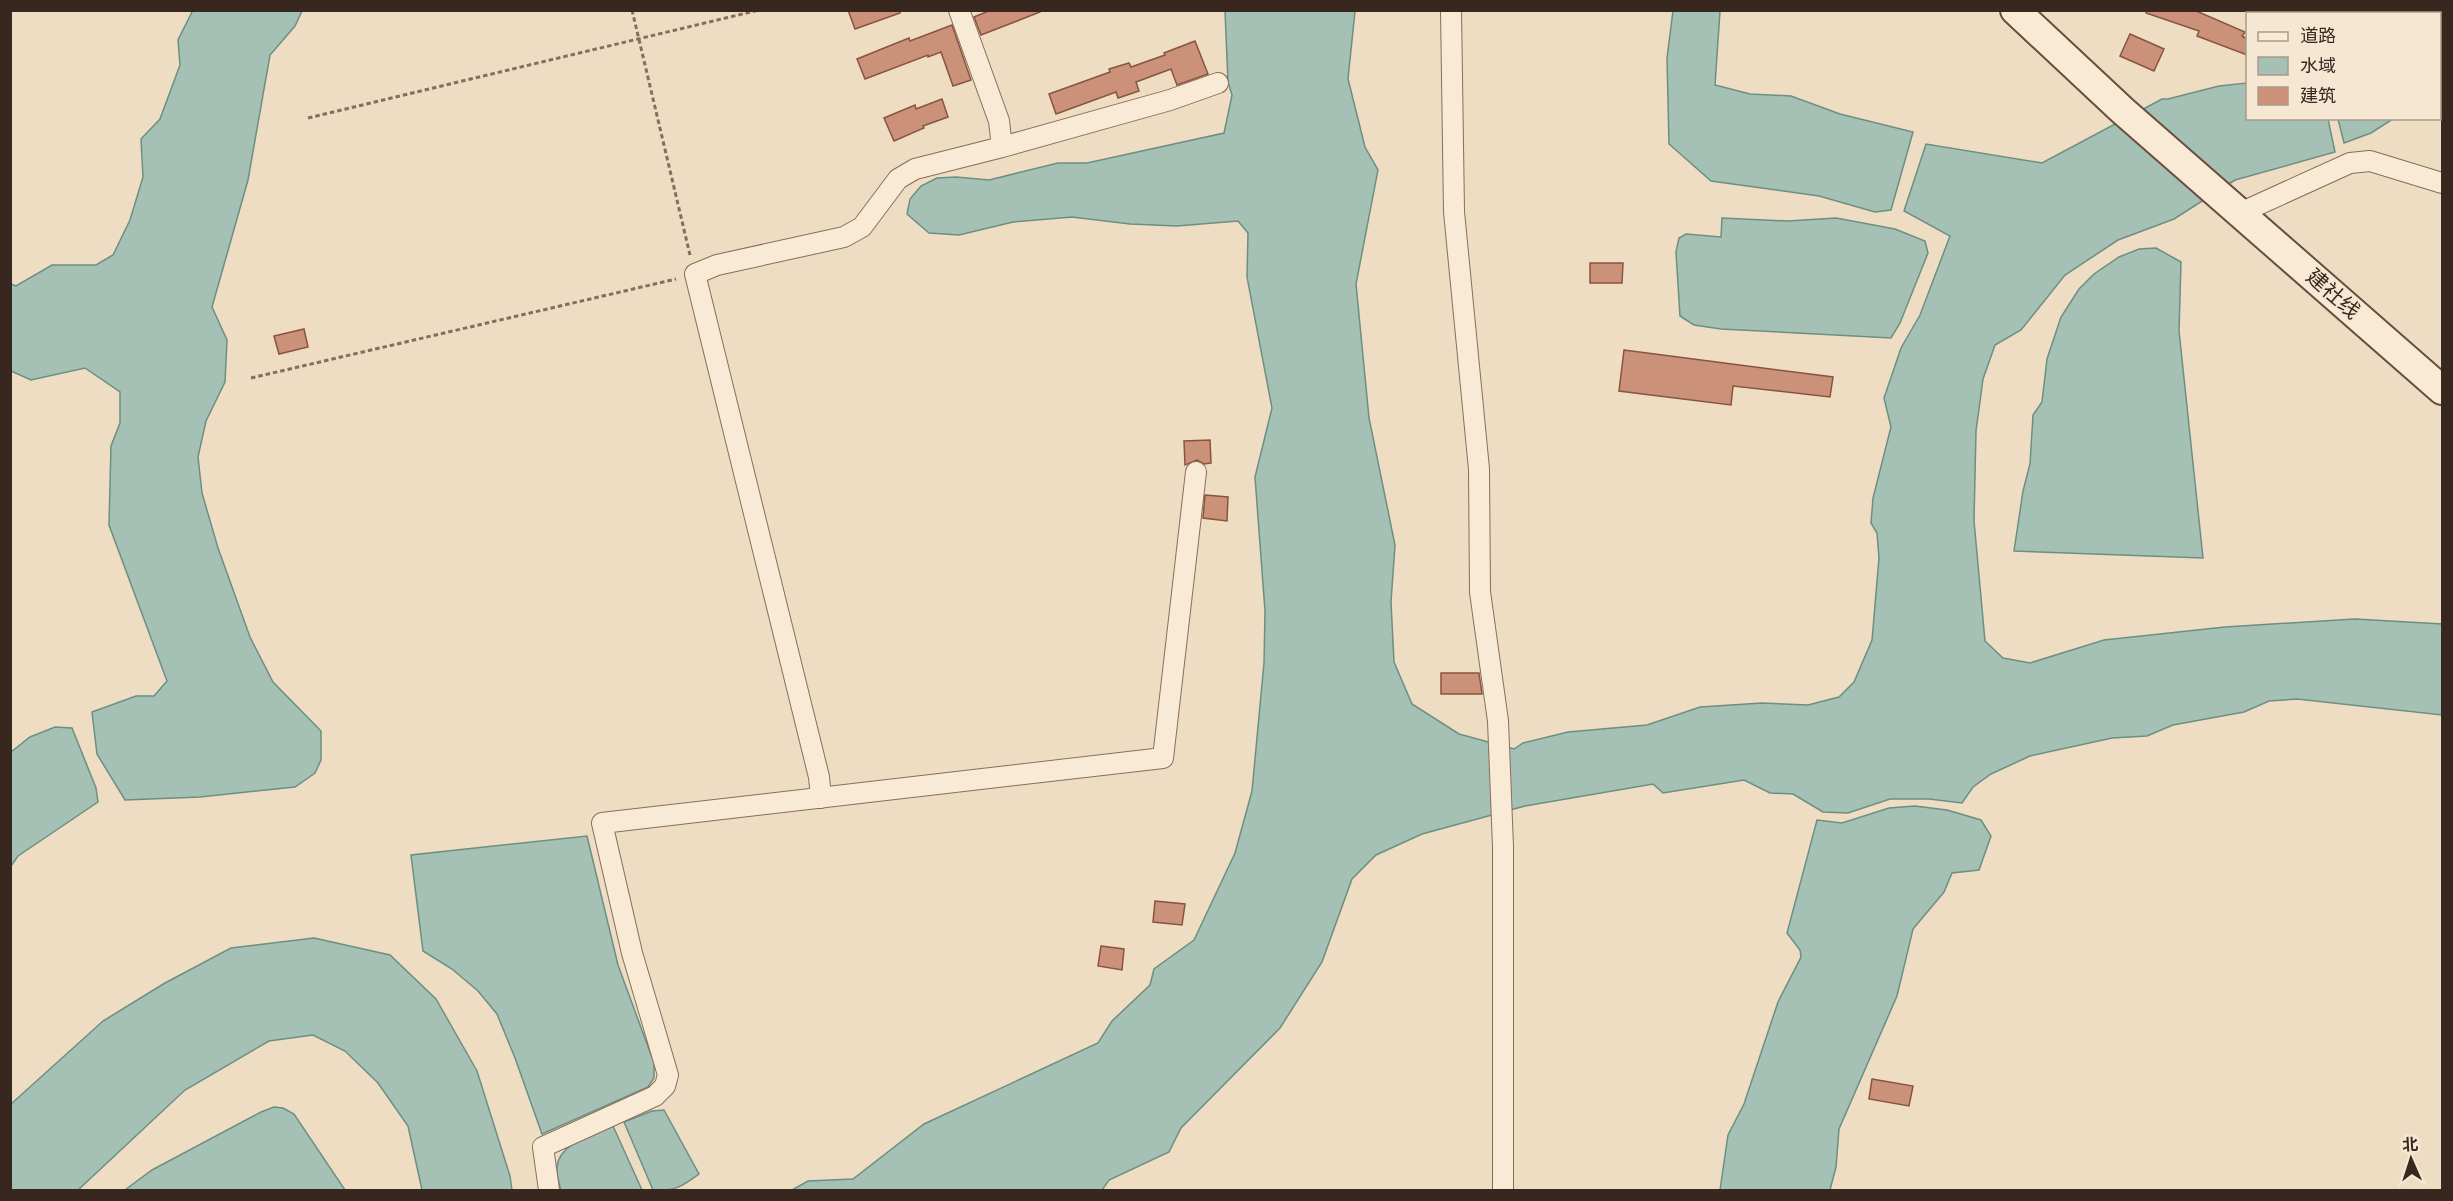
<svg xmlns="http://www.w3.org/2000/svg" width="2453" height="1201" font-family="'Zilla Slab','Noto Sans SC',serif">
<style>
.water{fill:#a5c1b5;stroke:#6c8f82;stroke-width:1.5}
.building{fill:#cc9279;stroke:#875440;stroke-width:1.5}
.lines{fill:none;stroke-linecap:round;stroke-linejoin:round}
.minor-casing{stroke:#886d5a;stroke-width:22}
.secondary-casing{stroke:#6a4e3d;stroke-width:32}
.path{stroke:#886d5a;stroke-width:3;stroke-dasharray:4.5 3;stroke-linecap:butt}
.minor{stroke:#f9ead6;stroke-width:20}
.secondary{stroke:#f9ead6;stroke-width:28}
.labels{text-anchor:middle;stroke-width:4.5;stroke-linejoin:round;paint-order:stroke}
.street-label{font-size:21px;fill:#38271e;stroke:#f5e7d2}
</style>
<rect width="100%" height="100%" fill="#eedcc3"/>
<path class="water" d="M193,10L302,11L295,26L270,55L248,180L212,307L227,340L225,382L206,421L198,457L202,493L218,548L250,637L273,682L321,731V760L315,773L295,787L200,797L125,800L97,754L92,712L136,696H154L167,681L109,525L111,446L120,423V392L85,368L31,380L11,371V284L16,286L52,265H96L113,255L130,220L143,177L141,139L160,119L180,65L178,40Z
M1225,11H1355L1348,79L1365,147L1378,170L1356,284L1369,418L1395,545L1391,602L1394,662L1412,704L1459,734L1514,749L1523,743L1568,732L1647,725L1700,707L1762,703L1808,705L1839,697L1854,682L1872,640L1879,558L1877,533L1871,523L1873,498L1891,427L1884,398L1901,348L1920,315L1950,236L1904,211L1926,144L2042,163L2162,99H2168L2219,86L2247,83L2248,118L2328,119L2335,152L2235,180L2174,219L2118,240L2065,275L2021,330L1995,345L1983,379L1976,431L1974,521L1985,641L2003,658L2030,663L2104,640L2225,627L2355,619L2442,624V715L2297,699L2269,701L2244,712L2173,725L2147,736L2112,738L2030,756L1991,774L1973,787L1962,803L1929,799H1890L1848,813L1823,812L1793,794L1770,793L1744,780L1663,793L1653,784L1525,806L1422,834L1376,855L1352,879L1322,962L1280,1028L1181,1128L1169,1152L1109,1180L1102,1190H792L808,1181L853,1179L924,1124L1098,1043L1112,1021L1150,985L1154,969L1194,940L1235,853L1252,791L1264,663L1265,611L1255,477L1272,408L1247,277L1248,233L1238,221L1177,226L1130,224L1072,217L1013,222L959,235L929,233L907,214L910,199L921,186L937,178L956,177L989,180L1058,163H1087L1224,133L1232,95L1228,82Z
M1673,11H1720L1715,85L1750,94L1791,96L1840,114L1913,132L1891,210L1875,212L1819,196L1711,181L1669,144L1667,58Z
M2393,11H2442V87L2440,89V14L2390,13Z
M2338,119V118L2393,119L2371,133L2344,143Z
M1722,218L1788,221L1836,218L1895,229L1925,241L1928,253L1900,323L1891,338L1721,329L1694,325L1680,316L1676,252L1679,238L1686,234L1721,237Z
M2156,248L2181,262L2179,331L2203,558L2014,551L2023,491L2030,464L2033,415L2042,402L2047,359L2061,317L2079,289L2094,274L2119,257L2139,249Z
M55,727L72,728L96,788L98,802L18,856L11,866V752L30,737Z
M1915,806L1947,810L1981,820L1991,836L1979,870L1952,873L1944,892L1913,929L1897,996L1839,1129L1836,1167L1830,1190H1720L1728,1135L1744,1104L1778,1002L1801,957L1800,950L1787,933L1817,820L1842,823L1889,808Z
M587,836L618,965L654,1063V1078L648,1087L542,1134L515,1058L497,1014L478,991L452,969L423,951L411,855Z
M314,938L390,955L436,999L477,1071L510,1176L512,1190H422L408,1126L378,1083L345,1051L313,1035L269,1041L185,1090L78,1190H11V1104L103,1021L165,983L231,948Z
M274,1107L283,1108L294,1114L345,1190H125L152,1170L261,1112Z
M664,1110L699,1174C681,1187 676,1191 653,1190L624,1122L652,1111Z
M613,1126L642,1190H561C559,1183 556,1174 557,1167C559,1143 595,1134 613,1126Z"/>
<path class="building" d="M848,10H900V13L855,29Z
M991,10H1040V12L981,35L974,17Z
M2146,10H2194L2245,32L2242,36L2247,39V55L2197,36L2199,31L2146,13Z
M952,25L971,80L953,86L941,52L928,57V55L865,79L857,59L909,38L910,41Z
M2130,34L2164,49L2154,71L2120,56Z
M1195,41L1208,74L1177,85L1171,69L1136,82L1139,91L1118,98L1116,92L1056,114L1049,94L1110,72L1109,69L1129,63L1131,67L1165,55L1164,53Z
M942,99L948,117L923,126L924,128L894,141L884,118L915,105L916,109Z
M1590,263H1623L1622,283H1590Z
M304,329L308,347L279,354L274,336Z
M1624,350L1833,377L1830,397L1733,386L1731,405L1619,391Z
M1210,440L1211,463L1204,464L1197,460L1185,465L1184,441Z
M1205,495L1228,497L1227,521L1203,518Z
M1441,673H1479L1482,694H1441Z
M1155,901L1185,904L1182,925L1153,922Z
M1101,946L1124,949L1122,970L1098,966Z
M1872,1079L1913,1086L1909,1106L1869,1099Z"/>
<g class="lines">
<defs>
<path id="minor" d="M1451,10L1454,212L1479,469L1480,592L1498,721L1503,847V1190
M1002,147L1170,100L1218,83
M2240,213L2350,163L2370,161L2442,183
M821,798L819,777L695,274L717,265L844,237L862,227L898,179L915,169L1002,147L999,121L959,10
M549,1190L543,1147L655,1096L665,1086L668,1075L632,953L602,823L1163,758L1196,472"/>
<path id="secondary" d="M2015,10L2122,110L2442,390"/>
</defs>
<use href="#minor" class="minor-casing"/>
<use href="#secondary" class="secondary-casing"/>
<path class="path" d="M632,10L690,255
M308,118L759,10
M251,378L676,279"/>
<use href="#minor" class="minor"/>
<use href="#secondary" class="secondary"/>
</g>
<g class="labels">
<g class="street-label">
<text transform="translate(2333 294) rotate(41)" y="7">建社线</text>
</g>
</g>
<rect width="2453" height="1201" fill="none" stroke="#38271e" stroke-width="24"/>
<rect x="2246" y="12" width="195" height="108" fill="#f5e7d2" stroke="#a99a8a" stroke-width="1.5"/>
<rect x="2258" y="32" width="30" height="9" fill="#f9ead6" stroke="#a99a8a" stroke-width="1.5"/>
<text x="2300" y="42" font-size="18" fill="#38271e">道路</text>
<rect x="2258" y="57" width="30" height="18" fill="#a5c1b5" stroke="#a99a8a" stroke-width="1.5"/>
<text x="2300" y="72" font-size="18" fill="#38271e">水域</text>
<rect x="2258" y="87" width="30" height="18" fill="#cc9279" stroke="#a99a8a" stroke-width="1.5"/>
<text x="2300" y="102" font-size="18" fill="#38271e">建筑</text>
<g transform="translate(2411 1159) rotate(357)" stroke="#f5e7d2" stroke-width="4.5" paint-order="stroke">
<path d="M0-4.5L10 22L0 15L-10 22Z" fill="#38271e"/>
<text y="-9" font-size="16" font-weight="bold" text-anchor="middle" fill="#38271e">北</text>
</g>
</svg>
